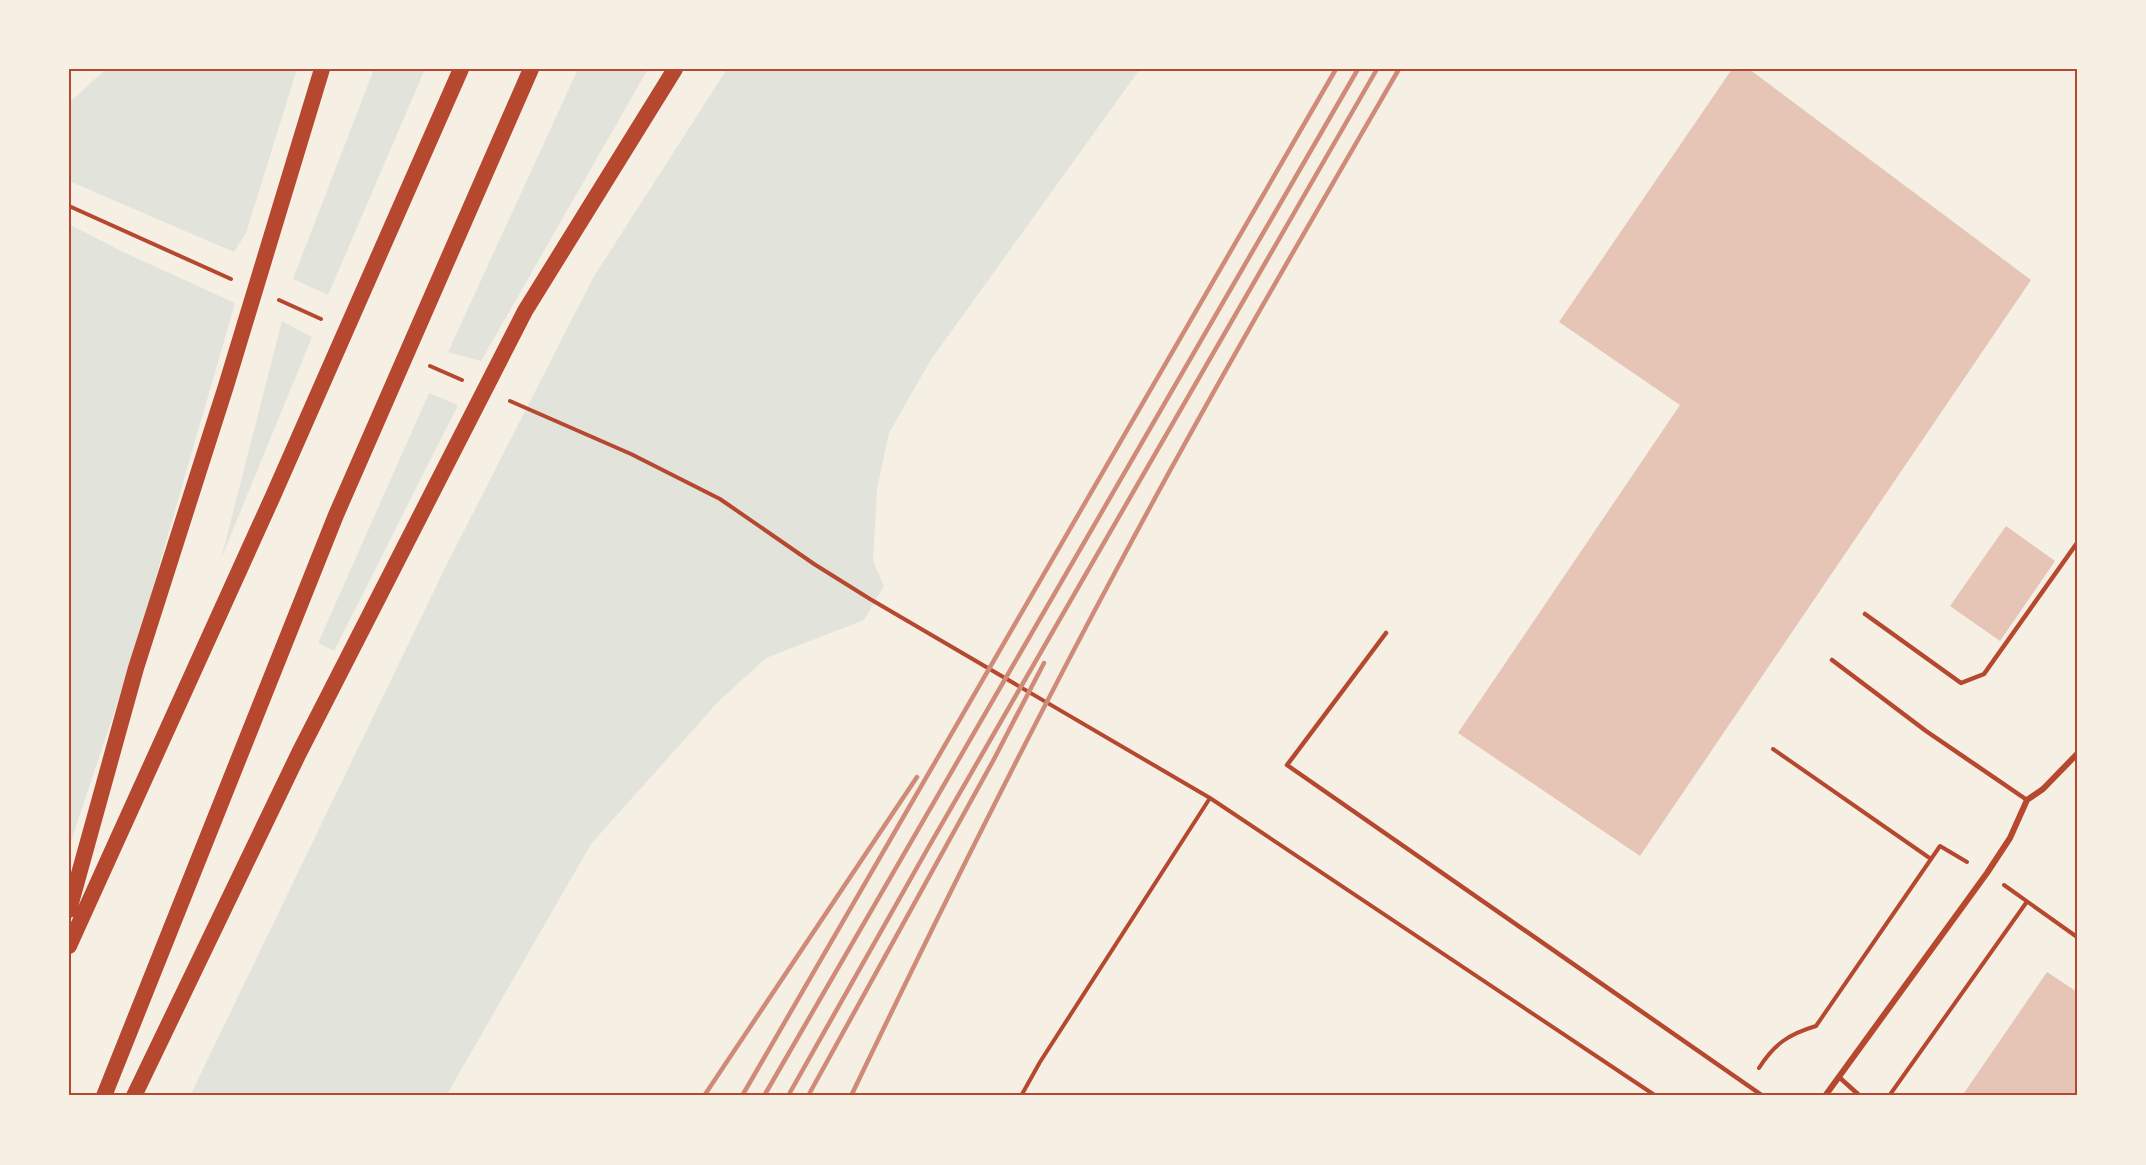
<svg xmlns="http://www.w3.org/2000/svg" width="2146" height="1165" font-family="'DM Sans',sans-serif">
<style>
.green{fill:#e2e4dc}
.building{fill:#e6c5b7}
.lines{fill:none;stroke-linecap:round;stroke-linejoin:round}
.path{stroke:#b5482f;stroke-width:4}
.service{stroke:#b5482f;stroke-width:4.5}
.minor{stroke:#b5482f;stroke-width:6}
.trunk{stroke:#b5482f;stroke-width:16}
.rail{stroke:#cf8b77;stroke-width:4.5}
.neatline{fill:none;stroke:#b5482f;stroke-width:2}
</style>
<rect width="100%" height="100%" fill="#f6efe4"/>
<path class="green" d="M106,69H297L246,233L234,252L69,181V103Z
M374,69H425L328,295L293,279Z
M578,69H648L481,361L448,352Z
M727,69H1140L930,361L889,433L877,489L873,561L884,586L864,620L766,658L718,702L591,844L446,1096H190L446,566L593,278Z
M69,224L121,251L235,303L133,656L69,847Z
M282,321L312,337L221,559Z
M429,393L458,405L334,651L318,643Z"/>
<path class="building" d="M1732,69H1749L2031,280L1640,856L1458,733L1680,405L1559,322Z
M2006,526L2055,561L2000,641L1950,606Z
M2047,972L2077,992V1096H1962Z"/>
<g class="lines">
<path class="path" d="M69,206L231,279
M279,300L321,319
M430,366L462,380
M510,401L631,454L720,499L814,564L870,599L1210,798L1656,1096
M1773,749L1931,859
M2004,885L2077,937
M1759,1068C1774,1044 1789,1034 1816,1026L1940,846L1967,862
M1021,1096L1040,1062L1210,798
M1889,1096L2026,903"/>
<path class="service" d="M1865,614L1961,683L1984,674L2077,543
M1386,633L1287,765L1763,1096
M1832,660L1926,731L2027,800
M1839,1077L1860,1096"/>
<path class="minor" d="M1825,1096L1987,873L2010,838L2027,800L2043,789L2077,754"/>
<path class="trunk" d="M69,910L136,668L226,386L322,69
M69,946L273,496L461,69
M104,1096L336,515L531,69
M134,1096L299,753L525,311L675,69"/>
<path class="rail" d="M704,1096L917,777
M742,1096L1336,69
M764,1096L1358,69
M788,1096L928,848L1377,69
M808,1096L993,761L1044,663
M851,1096C937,917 1026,738 1120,563C1209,396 1304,233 1399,69"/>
</g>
<rect width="2146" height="1165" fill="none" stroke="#f6efe4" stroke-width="141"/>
<rect x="70" y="70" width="2006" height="1024" class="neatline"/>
</svg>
